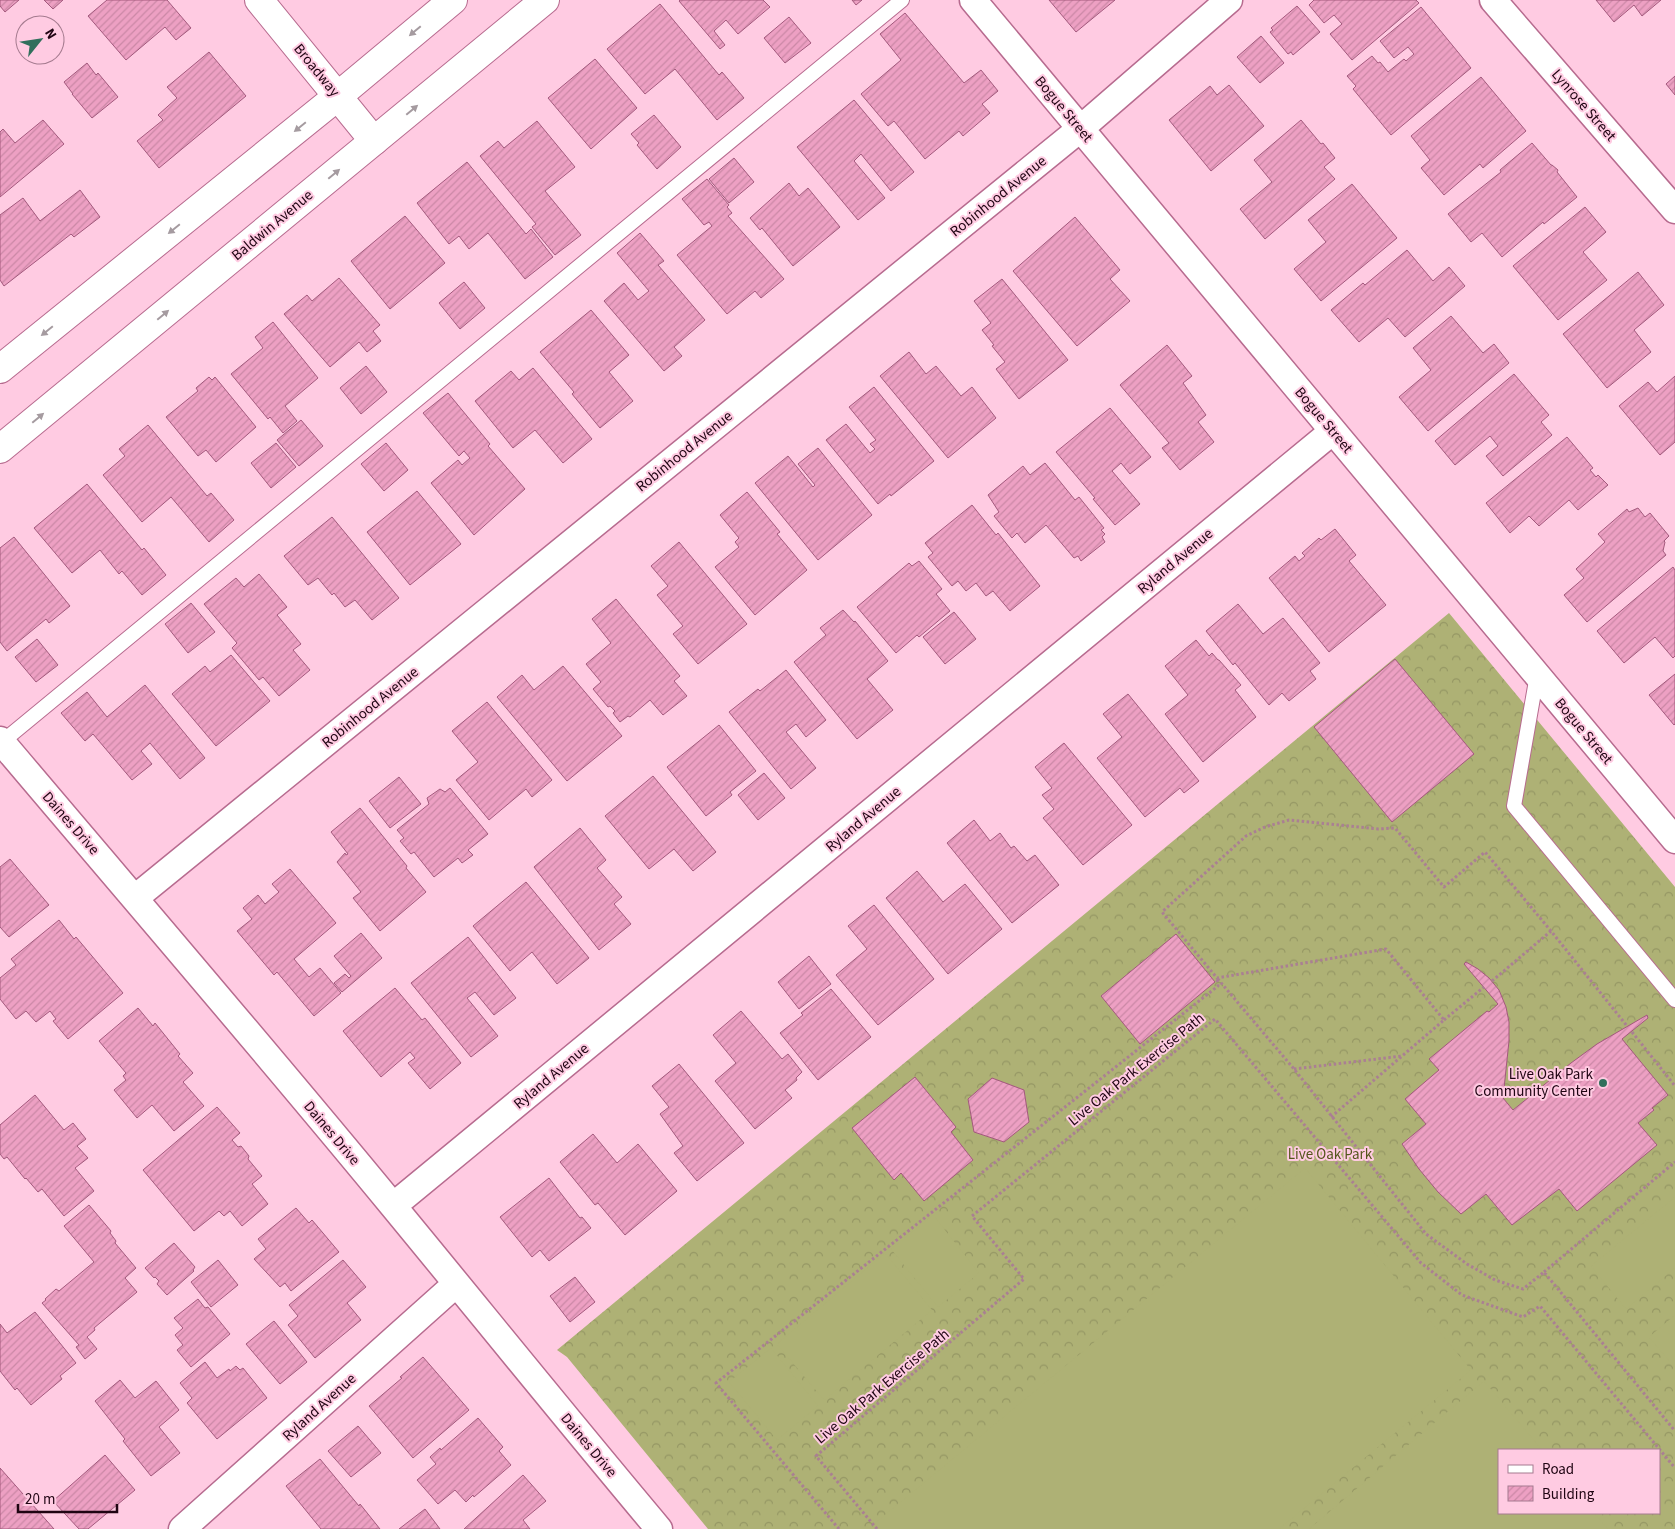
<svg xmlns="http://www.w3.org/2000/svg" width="1675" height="1529" font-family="'Source Sans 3',sans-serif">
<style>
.forest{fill:url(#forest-crowns);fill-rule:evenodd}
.pitch{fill:#aeb175}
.building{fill:url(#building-hatch);stroke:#a3597d}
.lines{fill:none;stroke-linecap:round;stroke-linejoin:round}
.service-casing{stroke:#b76b8f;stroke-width:16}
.minor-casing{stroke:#b76b8f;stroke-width:29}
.tertiary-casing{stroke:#b76b8f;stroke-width:30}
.secondary-casing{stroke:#b76b8f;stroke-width:30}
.path{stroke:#aa7f93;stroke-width:3;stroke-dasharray:2.5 2.5;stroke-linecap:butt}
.service{stroke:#fff;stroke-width:14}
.minor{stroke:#fff;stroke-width:26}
.tertiary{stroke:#fff;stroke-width:28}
.secondary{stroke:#fff;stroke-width:28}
.oneway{fill:#a59ba0}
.poi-dot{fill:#316f5c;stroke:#ffcbe2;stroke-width:2}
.labels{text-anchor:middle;stroke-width:4;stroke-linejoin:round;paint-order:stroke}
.street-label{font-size:15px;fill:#1f0412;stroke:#ffcbe2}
.poi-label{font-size:15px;fill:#1f0412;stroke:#ffcbe2;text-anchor:end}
.park-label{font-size:15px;fill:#55561c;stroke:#ffcbe2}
</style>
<defs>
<pattern id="forest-crowns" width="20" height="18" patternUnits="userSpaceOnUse" patternTransform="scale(1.25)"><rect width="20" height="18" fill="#aeb175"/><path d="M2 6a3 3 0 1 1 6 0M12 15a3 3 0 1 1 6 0" fill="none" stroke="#959764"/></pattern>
<pattern id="building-hatch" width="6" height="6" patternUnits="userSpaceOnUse" patternTransform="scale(1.25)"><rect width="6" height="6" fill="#eda0c3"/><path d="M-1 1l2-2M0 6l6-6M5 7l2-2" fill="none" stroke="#cb88a6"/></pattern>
</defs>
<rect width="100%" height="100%" fill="#ffcbe2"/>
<path class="forest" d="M1449,613L1675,887V1529H708L567,1357L557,1350ZM1499,1450H1659V1513H1499Z"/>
<path class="pitch" d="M1305,1168L1471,1370L1279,1529H878L874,1524Z
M1675,1197V1268L1626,1309L1591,1266Z
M933,1215L979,1273L938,1307L891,1249Z
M885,1253L932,1310L824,1400L777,1344Z
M1675,1315V1368L1649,1337Z
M771,1348L818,1406L777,1440L729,1382Z
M1484,1381L1542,1450H1499V1513H1594L1608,1529H1309Z"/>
<path class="building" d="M0,0H19L5,12L0,6Z
M44,0H63L53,9Z
M107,0H167L191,28L176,40L165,27L126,60L88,16Z
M680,0H763L770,7L738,34L726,20L714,31L725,45L720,49L679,1Z
M852,0H862L856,5Z
M1049,0H1115L1076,32Z
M1314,0H1416L1419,3L1352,60L1330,34L1342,24L1334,15L1324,23L1309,5Z
M1596,0H1661L1642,16L1634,5L1614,22Z
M660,4L719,75L722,72L744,98L717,120L675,69L645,94L607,49Z
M1297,6L1320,32L1293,55L1291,52L1288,54L1270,32L1273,30L1271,28Z
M1421,7L1471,68L1391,135L1353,89L1356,86L1347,76L1372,56L1378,63L1380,62L1388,72L1404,59L1406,61L1414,54L1408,47L1394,58L1380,41Z
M905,13L964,83L981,70L998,91L982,104L990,113L963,136L959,131L925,159L894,121L888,126L861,94L901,60L880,34Z
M789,17L811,43L785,63L764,38Z
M1261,36L1284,63L1260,83L1237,57Z
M209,52L246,96L159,168L137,141L163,120L158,115L177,98L167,87Z
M595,59L637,108L591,149L548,98Z
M87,63L96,75L98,73L118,97L92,118L72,94H73L64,82Z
M1675,76V95L1666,84Z
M1481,77L1526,131L1483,168L1480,164L1444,195L1421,168L1430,160L1411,136Z
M1229,85L1264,126L1211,171L1169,120L1210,86L1217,95Z
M854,100L914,172L891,191L861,154L854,161L885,198L858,220L797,147Z
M654,115L681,147L657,169L637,145L639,143L631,134Z
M43,120L64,144L0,197V132L3,129L15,143Z
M1301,120L1321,144L1323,143L1335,158L1324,167L1335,179L1265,239L1240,209L1272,182L1254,160Z
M537,121L575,167L545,191L581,235L555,255L532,227L536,224L480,156L498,141L504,148Z
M1532,143L1551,165H1552L1558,170L1557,172L1577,197L1544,224L1543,222L1502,257L1482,233L1471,242L1448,214L1501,172L1500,170Z
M734,158L754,182L729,203L709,179Z
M467,162L526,234L531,229L553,257L525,279L488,233L469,249L459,236L449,244L417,203Z
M707,179L729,205L727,207L732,213L728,216L784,279L761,298L755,291L727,314L677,255L712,226L709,222L704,225L682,199Z
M789,183L799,196L808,188L840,227L793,266L762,228L760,230L750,218Z
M1352,184L1397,238L1321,301L1294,269L1326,242L1308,220Z
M80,190L100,217L74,237L71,234L4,286L0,280V215L23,198L40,221Z
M1585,207L1606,232L1583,252L1607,280L1558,320L1513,266Z
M405,216L445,263L390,309L351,261Z
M1075,217L1120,270L1110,279L1130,301L1077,346L1013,271Z
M640,233L664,261L658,265L705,320L674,347L682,356L664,371L604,301L624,283L638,300L649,291L617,253Z
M1407,250L1433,281L1449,267L1465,286L1405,337L1388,318L1359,342L1331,310L1363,283L1365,285Z
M1638,272L1664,305L1634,330L1651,352L1607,388L1563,334Z
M339,278L380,325L373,331L381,341L367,352L359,342L330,367L284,314L307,295L312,301Z
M1002,279L1068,360L1019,399L996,369L1005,362L992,346L994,345L982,330L991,323L974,301Z
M464,282L485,308L460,329L439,303Z
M591,310L629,355L609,372L633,401L600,428L572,394L574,392L540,352Z
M1451,316L1483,353L1494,344L1509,363L1428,431L1399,397L1431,370L1413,348Z
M273,322L318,378L285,406L297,421L283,433L270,417L268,419L231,374L263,348L255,337Z
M1167,345L1192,376L1183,383L1206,415L1198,422L1214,442L1180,470L1162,448L1169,443L1120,385Z
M909,352L926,374L936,366L961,396L972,387L996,418L948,458L880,376Z
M366,366L387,392L361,414L340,388Z
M533,368L592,439L563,463L535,430L513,448L475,401L511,371L519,380Z
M1514,374L1549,415L1541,422L1552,435L1503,476L1486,456L1498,446L1490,436L1455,465L1435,441Z
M1675,376V442L1660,455L1619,406L1648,382L1657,392Z
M209,377L212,380L215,377L256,427L216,462L206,450L198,456L166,417L198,391L196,388Z
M874,387L934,461L891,496L890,494L878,504L826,440L846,424L870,453L875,449L870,444L876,440L849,407Z
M448,393L490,444L488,446L525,489L474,535L431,483L458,460L462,465L470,458L464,451L459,456L423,413Z
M1110,408L1151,457L1130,474L1121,463L1112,471L1140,504L1115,525L1093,499L1095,498L1056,452Z
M301,420L323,446L299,466L277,440Z
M148,425L207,496L211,493L234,520L209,542L171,497L142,522L103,475L125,456L119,449Z
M1567,437L1593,468L1590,470L1596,477L1598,475L1608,485L1578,510L1569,500L1539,526L1529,516L1510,533L1486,503Z
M276,443L296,467L271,488L251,463Z
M386,443L408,470L384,491L361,464Z
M818,448L872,515L818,560L755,483L788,456L813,487L815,485L798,464Z
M1045,463L1075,500L1079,497L1104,528L1101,530L1105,534L1102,537L1105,542L1081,561L1078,556L1074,558L1046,525L1025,543L1017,533L1012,538L994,516L999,512L988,495L1023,466L1030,475Z
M87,484L142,550L144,548L166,575L142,595L122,571L119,574L100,550L72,573L34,528Z
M417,491L461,544L410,585L367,532Z
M747,492L780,532L777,534L807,570L755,615L715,567L739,547L735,542L739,538L720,515Z
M972,505L996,535L998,533L1040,586L1010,611L993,591L986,596L976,583L966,591L958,581L952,586L928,557L933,553L925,543Z
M1638,508L1645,517L1650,513L1669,536L1664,541L1665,542L1663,551L1666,555L1587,622L1564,595L1584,578L1576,569L1605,542L1598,534L1627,509L1629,512Z
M332,517L399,598L372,620L355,600L345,607L334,593L332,595L318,578L308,585L284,556Z
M1335,529L1356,555L1349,561L1386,605L1329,652L1269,578L1295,556L1299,561L1305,556L1302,553L1319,538L1321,540Z
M14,537L70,606L49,623L46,619L7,651L0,642V548Z
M679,542L747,624L698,664L673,634L683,626L657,595L668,586L651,566Z
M919,561L942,589L936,594L950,611L919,637L917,635L896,653L857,607L909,563L912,566Z
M1673,567L1675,570V656L1673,658L1655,637L1624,663L1597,631Z
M259,574L287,607L277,615L301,644L293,650L310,670L279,696L263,677L259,680L232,648L237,643L204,604L236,578L244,587Z
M616,599L680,676L674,681L687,696L663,715L650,700L630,717L628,716L620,722L613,713L615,711L610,706L608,707L593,689L601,682L586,664L611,643L592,619Z
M191,603L215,632L188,653L165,624Z
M1238,604L1263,634L1283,618L1320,663L1310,671L1316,679L1289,701L1282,693L1269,705L1235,663L1233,665L1206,631Z
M843,610L854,622L855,621L888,661L867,679L893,710L857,739L794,662L826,635L820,628Z
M954,612L976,639L945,664L923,637Z
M37,639L58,665L36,682L15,657Z
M1196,640L1209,656L1212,653L1218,660H1219L1241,685L1235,690L1256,717L1203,762L1165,714L1188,695L1165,666Z
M231,655L270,701L216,746L172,694L205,666L210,672Z
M1395,659L1474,754L1392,822L1314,727Z
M563,666L622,736L567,781L497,697L522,675L534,690Z
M786,670L826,720L806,737L796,724L786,732L816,768L791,789L729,712L758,689L760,691Z
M1675,674V724L1674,725L1649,695Z
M145,685L205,758L180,779L150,743L141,751L152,764L132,780L93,734L85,741L61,713L87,692L107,717Z
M1128,694L1199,781L1184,793L1180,788L1145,817L1097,758L1122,737L1103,714Z
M487,702L552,780L532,797L526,789L489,820L456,780L478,762L452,731Z
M719,725L756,771L730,792L732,795L706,816L667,767Z
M1064,743L1132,825L1083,865L1043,818L1054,809L1042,795L1052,788L1035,767Z
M764,773L785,798L758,820L738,795Z
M653,776L716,852L693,871L674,849L649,869L605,816Z
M399,777L421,804L390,828L369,801Z
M450,788L488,834L468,850L473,855L462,863L458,858L434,877L414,852L411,854L400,841L404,838L397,830L429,804L427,798L440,789L445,792Z
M360,808L407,866L406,868L426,892L380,931L353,898L361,892L337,862L345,853L346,855L348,854L331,832Z
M974,820L990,841L1000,833L1011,848L1014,846L1027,861L1035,855L1059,885L1012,923L947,843Z
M580,828L606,860L597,868L622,897L614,904L631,924L599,950L534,867Z
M10,859L49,905L9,937L0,927V867Z
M290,869L336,923L294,959L309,977L320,968L341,993L314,1016L277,972L274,975L237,931L252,919L243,908L258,895L265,904L279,892L272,884Z
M917,871L943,902L965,884L1002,929L948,974L886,898Z
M526,882L589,958L557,984L532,952L510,971L473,926Z
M874,905L934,979L878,1025L836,975L867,949L848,926Z
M59,920L74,939L76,937L123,993L68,1039L53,1021L56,1019L50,1011L36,1022L26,1011L16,1019L0,999V978L16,965L11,959Z
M361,933L382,958L342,992L334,983L345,974L349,978L351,976L334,956Z
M1176,934L1215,982L1140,1044L1101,996Z
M468,937L516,998L494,1015L475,992L467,998L498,1036L471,1057L411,983Z
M809,956L831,984L799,1009L778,982Z
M1466,962L1478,969L1489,978L1499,990L1506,1007L1509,1022V1041L1503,1098L1513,1110L1571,1063L1597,1044L1647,1015L1648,1018L1622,1039L1668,1095L1652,1108L1654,1110L1638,1123L1657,1145L1577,1211L1559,1189L1512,1225L1486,1194L1461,1214L1438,1192L1419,1169L1402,1144L1426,1124L1405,1099L1439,1070L1429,1059L1487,1011L1489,1012L1498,1004L1464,964Z
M395,988L422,1020L425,1018L461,1063L430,1089L408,1063L415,1058L410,1052L381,1077L343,1031Z
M831,989L871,1037L818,1080L780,1033L803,1015L801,1013Z
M138,1008L153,1026L155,1023L180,1054L178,1056L193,1073L183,1082L204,1106L174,1131L152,1105L137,1118L114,1090L126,1080L123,1076L126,1073L99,1041Z
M741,1011L782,1059L788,1054L802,1072L796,1078L797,1080L785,1090L792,1098L755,1129L715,1081L736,1063L713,1035Z
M679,1064L744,1143L697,1181L674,1153L683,1146L660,1114L669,1107L652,1086Z
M915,1077L956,1127L951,1132L973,1160L924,1201L901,1173L894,1180L852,1128Z
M992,1078L1024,1090L1029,1122L1004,1142L974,1132L968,1099Z
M35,1095L64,1130L73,1123L86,1139L77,1146L88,1158L75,1168L94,1191L64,1216L42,1189L38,1192L26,1178L25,1179L7,1157L4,1159L0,1154V1125Z
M217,1107L240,1133L232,1140L238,1147L241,1146L249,1156L248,1159L262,1176L252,1184L268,1204L242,1226L230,1211L224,1216L219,1211L194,1231L143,1170Z
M593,1134L617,1163L638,1144L677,1191L625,1235L598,1203L595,1205L560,1162Z
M549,1178L580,1218L582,1217L591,1228L549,1261L540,1250L532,1257L500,1217Z
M89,1205L111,1231L110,1233L116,1241L115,1243L136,1268L125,1278L137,1292L94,1328L95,1330L87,1337L97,1349L85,1359L76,1347L79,1345L42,1303L46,1300L45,1299L56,1289L59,1291L94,1262L64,1226Z
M296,1208L309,1223L312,1220L339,1252L291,1291L285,1283L280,1287L254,1259L266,1249L258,1239Z
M174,1243L195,1267L193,1270L194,1271L167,1295L157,1284L159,1281L155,1277L154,1278L145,1268Z
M218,1260L238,1285L211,1307L191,1282Z
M343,1260L366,1287L347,1303L361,1320L315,1358L288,1325L298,1316L289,1305Z
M575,1277L595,1302L570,1322L550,1296Z
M198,1299L205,1308L208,1307L230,1334L191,1367L177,1350L183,1345L175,1335L183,1328L174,1318Z
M35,1312L76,1363L60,1376L62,1379L31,1405L17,1388L15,1390L0,1371V1324L7,1333Z
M274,1321L307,1362L280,1384L246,1344Z
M423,1357L469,1410L413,1458L369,1406L402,1378L400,1377Z
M205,1362L217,1378L229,1369L230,1371L236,1366L240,1370L243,1368L267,1398L217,1439L187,1403L192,1398L180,1383Z
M120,1380L135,1398L156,1381L179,1410L159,1427L180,1453L151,1476L123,1441L125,1439L95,1401Z
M478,1418L503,1447L499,1451L511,1465L474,1497L473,1495L466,1502L455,1490L438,1504L417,1480L436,1464L430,1457L440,1448L441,1450Z
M358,1426L381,1453L351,1477L328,1451Z
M105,1455L135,1490L88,1529H79L53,1501Z
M320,1459L359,1506L360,1504L380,1529H321L286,1486Z
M0,1468L54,1529H0Z
M523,1475L546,1501L523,1520L530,1529H464Z
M425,1509L440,1529H399Z"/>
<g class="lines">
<defs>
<path id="service" d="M1537,675L1514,806L1675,1000
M2,742L902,0"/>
<path id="minor" d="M973,0L1675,840
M1493,0L1675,210
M0,740C131,895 264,1049 393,1206C482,1314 569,1422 659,1529
M135,898L1080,129L1229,0
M393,1206L1333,431
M182,1529L456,1284"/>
<path id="tertiary" d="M259,0L374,141"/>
<path id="secondary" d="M0,369L338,96L453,0
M0,449L545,0"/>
</defs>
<use href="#service" class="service-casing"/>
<use href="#minor" class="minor-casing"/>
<use href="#tertiary" class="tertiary-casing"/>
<use href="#secondary" class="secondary-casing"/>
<path class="path" d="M1492,981L1551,931
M1444,1020L1484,987
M1632,1032L1675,1086
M1294,1069L1402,1056
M1331,1117L1444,1020L1386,949L1217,978L1162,912L1246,836L1265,827L1289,820L1378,829L1395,828L1444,887L1485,852L1551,931L1627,1026
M1544,1272L1675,1162
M839,1529L716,1383L1218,986L1217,978L1294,1069L1426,1234L1467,1264L1495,1280L1523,1289L1544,1272L1675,1431
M877,1529L816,1456L1024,1279L972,1216L1215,1019L1421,1263L1462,1295L1523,1317L1540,1306L1675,1468"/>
<use href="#service" class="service"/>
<use href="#minor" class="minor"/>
<use href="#tertiary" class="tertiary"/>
<use href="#secondary" class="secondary"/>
</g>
<defs><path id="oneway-solid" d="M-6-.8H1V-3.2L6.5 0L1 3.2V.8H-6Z" transform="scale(1.25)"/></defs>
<g class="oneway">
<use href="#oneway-solid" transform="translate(415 31) rotate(140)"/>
<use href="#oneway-solid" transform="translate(412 110) rotate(-40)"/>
<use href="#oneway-solid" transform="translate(300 127) rotate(141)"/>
<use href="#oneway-solid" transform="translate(334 174) rotate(-40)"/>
<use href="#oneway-solid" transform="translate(174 229) rotate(141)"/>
<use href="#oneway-solid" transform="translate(163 315) rotate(-40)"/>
<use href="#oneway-solid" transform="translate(47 331) rotate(141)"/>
<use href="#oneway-solid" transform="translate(38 418) rotate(-40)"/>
</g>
<circle class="poi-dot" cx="1603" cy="1083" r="5"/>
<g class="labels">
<g class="street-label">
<text transform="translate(317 70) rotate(51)" y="5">Broadway</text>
<text transform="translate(1584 105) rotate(49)" y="5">Lynrose Street</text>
<text transform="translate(1064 109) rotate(50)" y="5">Bogue Street</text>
<text transform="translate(998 196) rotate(-39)" y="5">Robinhood Avenue</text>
<text transform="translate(272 225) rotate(-40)" y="5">Baldwin Avenue</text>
<text transform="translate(1324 420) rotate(50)" y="5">Bogue Street</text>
<text transform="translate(684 451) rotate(-39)" y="5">Robinhood Avenue</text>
<text transform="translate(1175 561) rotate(-40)" y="5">Ryland Avenue</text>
<text transform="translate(370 707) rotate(-39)" y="5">Robinhood Avenue</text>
<text transform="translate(1584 731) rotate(50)" y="5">Bogue Street</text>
<text transform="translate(863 819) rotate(-40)" y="5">Ryland Avenue</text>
<text transform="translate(71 823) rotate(49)" y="5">Daines Drive</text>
<text transform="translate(1136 1069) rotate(-39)" y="5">Live Oak Park Exercise Path</text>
<text transform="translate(551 1076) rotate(-40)" y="5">Ryland Avenue</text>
<text transform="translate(332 1133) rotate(50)" y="5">Daines Drive</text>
<text transform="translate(882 1386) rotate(-40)" y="5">Live Oak Park Exercise Path</text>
<text transform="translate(319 1407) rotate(-42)" y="5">Ryland Avenue</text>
<text transform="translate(589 1445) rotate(50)" y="5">Daines Drive</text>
</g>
<g class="poi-label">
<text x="1593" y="1079">Live Oak Park<tspan x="1593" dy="17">Community Center</tspan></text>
</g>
<g class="park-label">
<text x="1330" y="1159">Live Oak Park</text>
</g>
</g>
<rect x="1498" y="1449" width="162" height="65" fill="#ffcbe2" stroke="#a57b8f"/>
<rect x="1508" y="1465" width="25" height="8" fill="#ffffff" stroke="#a57b8f"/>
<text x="1542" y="1474" font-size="15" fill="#1f0412">Road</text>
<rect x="1508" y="1486" width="25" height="15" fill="url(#building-hatch)" stroke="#a57b8f"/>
<text x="1542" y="1499" font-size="15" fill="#1f0412">Building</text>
<g transform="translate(40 40) rotate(60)"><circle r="24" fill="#ffcbe2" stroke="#a57b8f"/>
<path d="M0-4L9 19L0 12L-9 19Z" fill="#316f5c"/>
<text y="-8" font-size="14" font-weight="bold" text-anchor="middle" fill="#1f0412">N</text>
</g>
<path d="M18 1504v8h99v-8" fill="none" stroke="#1f0412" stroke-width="2.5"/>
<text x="25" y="1504" font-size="15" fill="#1f0412" stroke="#ffcbe2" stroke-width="4" paint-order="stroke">20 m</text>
</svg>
